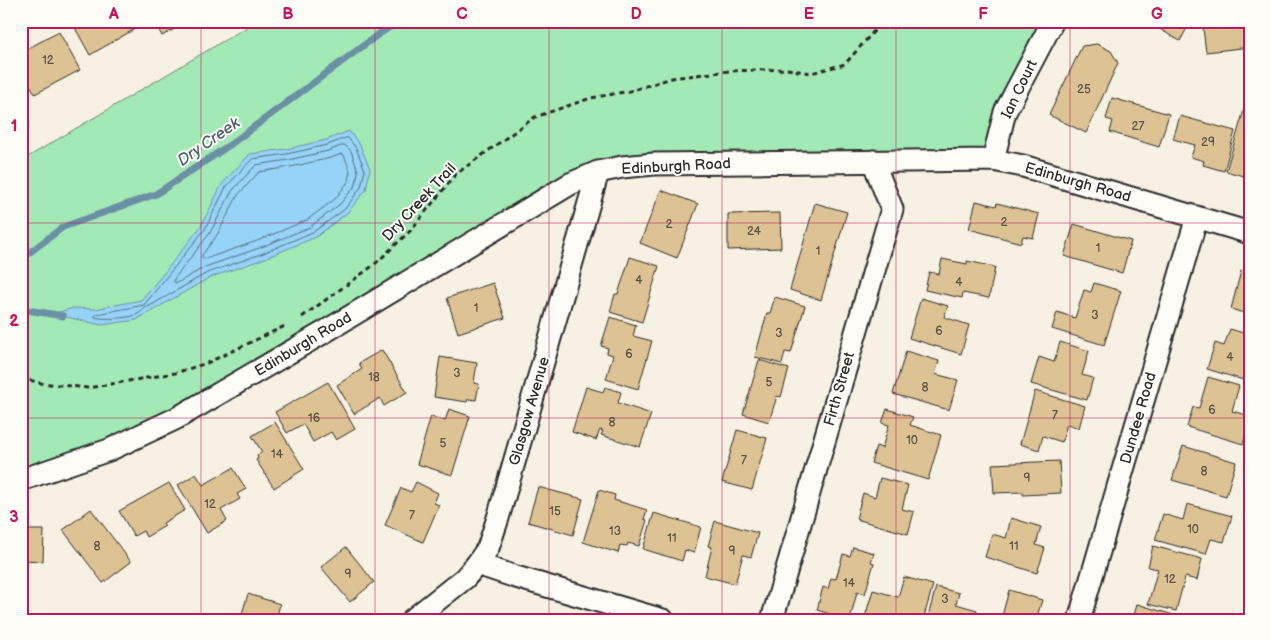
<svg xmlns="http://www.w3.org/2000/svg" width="1271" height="641" font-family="'Balsamiq Sans',sans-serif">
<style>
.green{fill:#a3e9b6;stroke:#678a70}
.water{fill:#96d3f6;stroke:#6b90a5}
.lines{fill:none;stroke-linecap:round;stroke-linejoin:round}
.shore{stroke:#566e7c;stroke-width:1}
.stream{stroke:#6b90a5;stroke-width:7}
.building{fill:#ddc393;stroke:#2b2b2b}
.minor-casing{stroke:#2b2b2b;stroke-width:25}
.path{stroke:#2b2b2b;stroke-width:3;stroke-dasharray:5 4;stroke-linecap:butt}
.minor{stroke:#fdfcf7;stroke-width:21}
.grid{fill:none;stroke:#c2185b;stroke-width:1;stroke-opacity:0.55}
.labels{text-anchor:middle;stroke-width:4;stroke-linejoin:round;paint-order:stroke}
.number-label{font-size:12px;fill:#585145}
.street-label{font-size:15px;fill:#2b2b2b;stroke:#fdfcf7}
.water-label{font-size:16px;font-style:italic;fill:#4b5d68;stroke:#fdfcf7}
.neatline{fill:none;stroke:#c2185b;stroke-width:2}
.grid-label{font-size:16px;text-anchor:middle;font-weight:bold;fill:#c2185b}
</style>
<rect width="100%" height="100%" fill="#f7f1e3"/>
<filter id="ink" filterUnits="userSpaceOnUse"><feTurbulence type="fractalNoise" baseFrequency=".02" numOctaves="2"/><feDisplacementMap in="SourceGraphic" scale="10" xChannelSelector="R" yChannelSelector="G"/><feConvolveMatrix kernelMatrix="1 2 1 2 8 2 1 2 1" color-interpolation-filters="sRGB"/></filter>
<g filter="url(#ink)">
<path class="green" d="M257,21H1053L993,160L622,167L246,378L21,480V161Z"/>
<path class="water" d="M349,131L360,145L370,169L366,190L348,212L316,237L263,259L209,278L136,320L102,325L52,314L73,308L95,309L141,300L164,273L201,226L222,184L250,154L286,149L326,140Z"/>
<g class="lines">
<path class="shore" d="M346,138H348L356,148L365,170L361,187L345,209L313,232L261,254L207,273L148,307H146C143,310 140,313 136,315C129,318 102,320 95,317V315L97,314L144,305L205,229L226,187L252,159L287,154L327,145Z
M344,145L346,146L351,151L358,171L356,185L340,204L310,227L259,248L205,267L177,283L174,282V279L210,233L232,191L256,165L288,160L328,151Z
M342,154L344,155L350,171L348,182L335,199L307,220L257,241L205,259L202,258V255L217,235L238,195L259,172L290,167L331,158Z"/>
<path class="stream" d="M21,259L63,227L156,194L231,144L379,34L399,21
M21,309L63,316"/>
</g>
<path class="building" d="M82,21H137L140,26L90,55L74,26Z
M154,21H175L178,27L162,36Z
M1146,21H1191L1180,41Z
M1202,21H1250V47L1206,52Z
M59,32L80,70L35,94L21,68V52Z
M1097,44L1111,51L1118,63L1086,133L1049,115L1082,46Z
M1249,93H1250V178L1226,171Z
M1112,98L1169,114L1159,147L1110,132L1113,121L1106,119Z
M1180,116L1235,131L1224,171L1203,165L1204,161L1191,157L1195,145L1173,139Z
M661,190L698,204L677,258L640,243Z
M976,201L996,206L997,203L1039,214L1033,238L1023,236L1021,243L969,229Z
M815,203L847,212L821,300L790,290Z
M780,213L781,248L728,250V214Z
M1074,224L1131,241L1122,273L1064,256Z
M630,257L659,266L642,322L610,312L615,294H618Z
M942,259L967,264V261L995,267L989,298L963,293L962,298L925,290L929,272L939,274Z
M1241,271L1250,274V315L1231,309Z
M493,283L505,318L458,333L447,298Z
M1094,283L1121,291L1104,345L1052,329L1057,312L1075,318L1084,290L1091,292Z
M775,297L805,306L791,353L785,352L782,364L755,357L767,313H770Z
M921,298L948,306L944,317L969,325L961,354L909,338Z
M610,317L636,325L633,336L652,341L638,389L606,379L613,355L607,353L608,348L601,346Z
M1230,329L1250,335V382L1207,369L1215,343L1224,346Z
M1060,342L1089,351L1082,375L1093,378L1087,400L1031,384L1039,357L1054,362Z
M382,350L407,392L384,406L380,398L354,414L337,385L362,369L359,363Z
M906,351L939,361L935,374L958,380L949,410L893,394Z
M440,357L477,363L474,383L479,384L476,400L468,399L467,402L434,397Z
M759,360L789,369L781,397L777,396L769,422L743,414Z
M1208,377L1239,386L1232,411L1250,416V422L1243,444L1187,427L1193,407L1199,408Z
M328,382L355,429L336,440L331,432L313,442L303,424L287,433L275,412Z
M586,387L603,392L605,387L621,392L618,403L651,414L640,447L601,435L603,431L600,430L596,440L572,432Z
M1035,391L1085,406L1079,428L1067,424L1062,442L1043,436L1039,450L1020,444Z
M449,409L470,416L452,475L417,464L431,416L445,421Z
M887,409L913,417L910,425L941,435L928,480L871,463L876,446L882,448L889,425L882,423Z
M275,422L304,469L274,488L256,460L258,459L257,456L262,452L252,436Z
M737,430L767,438L752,490L722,482Z
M1183,446L1236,462L1226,496L1172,480Z
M1059,461L1061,493L1023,495V492L994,493L992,464Z
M233,468L246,489L237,494L240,499L221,510L227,521L207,533L178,485L196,474L203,485Z
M880,478L908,485L902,509L914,512L908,534L856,519L863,493L875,497Z
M416,482L438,493L434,503L439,505L423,542L385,525L401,488L411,492Z
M169,483L185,510L163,523L165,526L146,537L143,531L134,536L119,511Z
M538,487L583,499L573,535L528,522Z
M599,490L615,495L614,500L647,510L644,519L647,520L639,546L628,543L627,546L620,545L618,553L583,542Z
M1187,504L1232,516L1224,542L1211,539L1206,554L1155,540L1163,514L1183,520Z
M91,509L131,562L103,583L63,530Z
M654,513L701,527L694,553L685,550L682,561L643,549Z
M1011,518L1041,527L1036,545L1045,548L1037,573L985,557L992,534L1006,538Z
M715,521L758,533L751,557L743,555L735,584L705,576L712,547L708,546Z
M21,530H44L43,561L21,560Z
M1153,546L1202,559L1197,580L1185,577L1176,611L1148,604L1158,569L1148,567Z
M346,547L374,582L350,602L321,567Z
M853,547L874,553L871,562L874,563L865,594L857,592L850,620L817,610L823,587L828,589L831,578L836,579L843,554L850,556Z
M904,577L933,585L923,620H873L865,617L873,590L898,597Z
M936,587L959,593L956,604L977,610L975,620H927Z
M1009,590L1042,600L1036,620H1001Z
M248,594L280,604L276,620H240Z
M1137,604L1190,620H1133Z"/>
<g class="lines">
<defs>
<path id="minor" d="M993,160L1005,112L1053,21
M21,480L109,450L177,418L326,331L570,184L598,172L622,167L654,164L993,160L1023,166L1250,233
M477,564L516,577L663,620
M412,620L465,578L477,564L488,548L498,518L598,172
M772,620L892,209L873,161
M1079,620L1197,217"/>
</defs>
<use href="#minor" class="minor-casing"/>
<path class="path" d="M302,317L374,265L410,231L456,174L535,117L591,98L630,91L672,78L729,71L787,69L811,73L845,64L874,31L886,21
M21,378L41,383L88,388L175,373L207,363L285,326"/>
<use href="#minor" class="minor"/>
</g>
</g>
<path class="grid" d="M201,21V620M375,21V620M549,21V620M722,21V620M896,21V620M1070,21V620M21,223H1250M21,418H1250"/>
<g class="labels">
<g class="number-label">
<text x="48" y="64">12</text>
<text x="1084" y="93">25</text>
<text x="1138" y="130">27</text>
<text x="1208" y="146">29</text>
<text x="1004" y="226">2</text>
<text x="669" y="228">2</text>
<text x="754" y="235">24</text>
<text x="1098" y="252">1</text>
<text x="818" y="255">1</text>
<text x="639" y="284">4</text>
<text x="959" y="286">4</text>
<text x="476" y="312">1</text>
<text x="1095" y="319">3</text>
<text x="939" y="335">6</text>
<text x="779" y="337">3</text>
<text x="629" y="358">6</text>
<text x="1230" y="361">4</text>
<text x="457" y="377">3</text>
<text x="374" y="381">18</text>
<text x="769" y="386">5</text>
<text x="925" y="391">8</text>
<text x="1212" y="414">6</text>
<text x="1055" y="419">7</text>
<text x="314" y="422">16</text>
<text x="612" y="426">8</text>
<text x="912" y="444">10</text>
<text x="443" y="447">5</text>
<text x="277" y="458">14</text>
<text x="744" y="464">7</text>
<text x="1204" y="475">8</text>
<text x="1027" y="482">9</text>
<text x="210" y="508">12</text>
<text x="555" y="515">15</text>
<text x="412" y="519">7</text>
<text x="1193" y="533">10</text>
<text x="615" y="535">13</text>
<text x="672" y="542">11</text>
<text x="97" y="550">8</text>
<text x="1014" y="550">11</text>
<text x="732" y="555">9</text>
<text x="348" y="578">9</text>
<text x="1170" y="583">12</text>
<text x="849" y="587">14</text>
<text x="945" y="603">3</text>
</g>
<g class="street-label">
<text transform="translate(1019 89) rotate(-64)" y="5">Ian Court</text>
<text transform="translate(676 166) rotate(-3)" y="5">Edinburgh Road</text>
<text transform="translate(1078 182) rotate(16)" y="5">Edinburgh Road</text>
<text transform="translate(419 202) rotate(-47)" y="5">Dry Creek Trail</text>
<text transform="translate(303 344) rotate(-31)" y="5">Edinburgh Road</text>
<text transform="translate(839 389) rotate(-74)" y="5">Firth Street</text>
<text transform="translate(529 411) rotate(-74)" y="5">Glasgow Avenue</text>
<text transform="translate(1138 418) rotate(-74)" y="5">Dundee Road</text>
</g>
<g class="water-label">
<text transform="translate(208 141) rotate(-35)" y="6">Dry Creek</text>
</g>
</g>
<rect width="1271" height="641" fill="none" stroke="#fdfcf7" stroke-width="55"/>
<rect x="28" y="28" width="1216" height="586" class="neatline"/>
<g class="grid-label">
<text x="114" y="19">A</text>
<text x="288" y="19">B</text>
<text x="462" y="19">C</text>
<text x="636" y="19">D</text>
<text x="809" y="19">E</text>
<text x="983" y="19">F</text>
<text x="1157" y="19">G</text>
<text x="14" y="131">1</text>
<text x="14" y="326">2</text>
<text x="14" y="522">3</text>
</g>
</svg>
